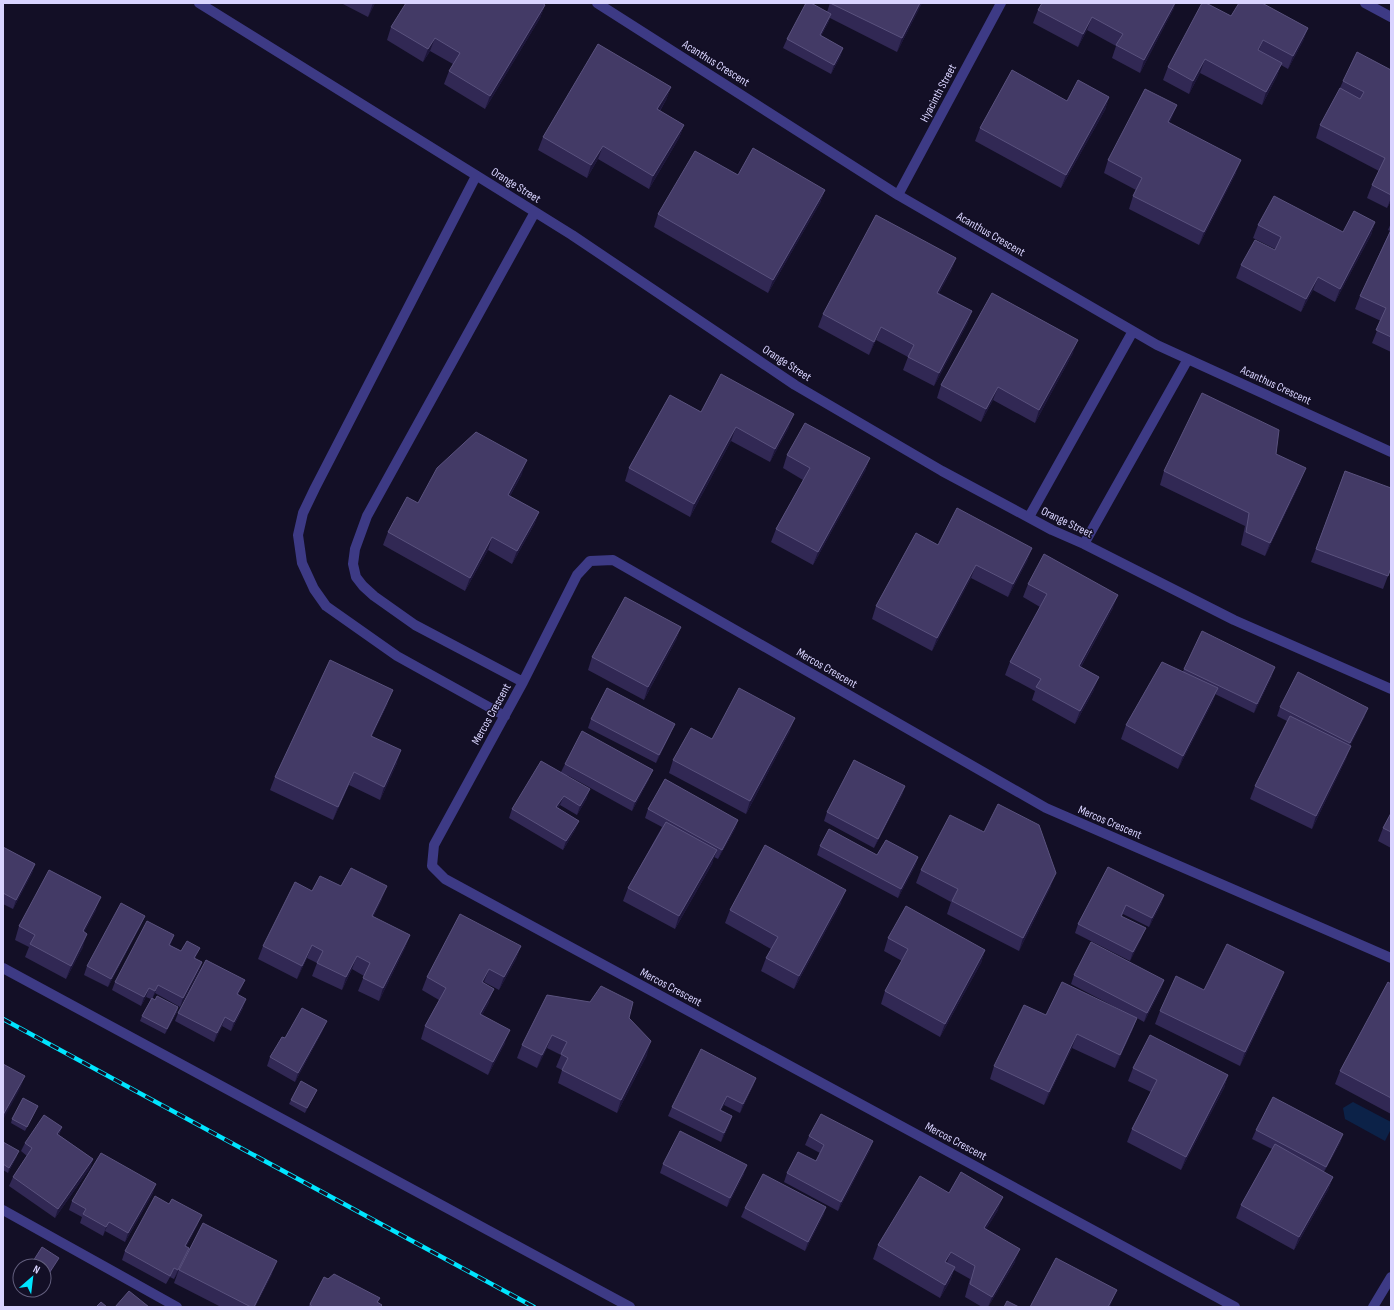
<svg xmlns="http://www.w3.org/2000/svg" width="1394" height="1310" font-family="'Sofia Sans Condensed',sans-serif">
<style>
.water{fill:#0c2248}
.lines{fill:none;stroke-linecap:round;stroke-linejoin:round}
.minor{stroke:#3d3a85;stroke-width:10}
.rail-casing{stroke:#00e5ff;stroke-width:4.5}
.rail{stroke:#130f26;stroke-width:3;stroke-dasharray:9;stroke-linecap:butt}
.wall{fill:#312854}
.shaded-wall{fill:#1d163a}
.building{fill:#433a66;stroke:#5a527e}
.labels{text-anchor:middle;stroke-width:3;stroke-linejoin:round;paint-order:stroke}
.street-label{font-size:12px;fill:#d9d4ff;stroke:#130f26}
</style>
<rect width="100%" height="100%" fill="#130f26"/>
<path class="water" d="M1353,1102L1391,1122V1129L1385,1141L1345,1119L1343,1108Z"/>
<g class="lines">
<path class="minor" d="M199,3L572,235L795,385L942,471L1052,530L1084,544L1234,620L1391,689
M597,3L898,195L1157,345L1391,452
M1365,3L1391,17
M476,176L315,488L303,513L298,535L302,563L314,589L326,606L397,656L505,716
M898,195L1001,3
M1029,517L1133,331
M1084,544L1188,359
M523,682L415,625L374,596L363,586L356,577L353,564L355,549L367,516L535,212
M3,968L630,1307
M3,1210L177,1307
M1235,1307L445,879L432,866L434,845L523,682L577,575L590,561L613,560L1046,808L1391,958
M1373,1307L1391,1277"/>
<defs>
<path id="rail" d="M3,1019L534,1307"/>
</defs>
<use href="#rail" class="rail-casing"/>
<use href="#rail" class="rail"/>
</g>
<path class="wall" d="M341,3H375L368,17Z
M830,3H922L897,52L830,18L828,23L821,36L843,48L840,57L831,74L783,48L787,39L827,12Z
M545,5L540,18L485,109L444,84L449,71L453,64L430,51L423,62L387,40L391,27Z
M1174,8L1140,73L1112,58L1116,46L1087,30L1078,47L1033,23L1038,10Z
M1231,16L1308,28L1303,41L1288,69L1281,65L1277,76L1262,105L1200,73L1189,94L1163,80L1168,67Z
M1391,70V201L1387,208L1367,198L1372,185L1379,171L1316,138L1320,125L1340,88L1343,81Z
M671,87L666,100L660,111L684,125L679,138L649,189L598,159L587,178L538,150L543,137Z
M1109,97L1105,110L1061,188L975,141L980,128L1067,101Z
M1177,105L1169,123L1236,173L1199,245L1129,209L1133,196L1136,190L1104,173L1108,160Z
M738,175L825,190L820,203L768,293L654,227L658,214Z
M1375,222L1371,235L1335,302L1313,290L1301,312L1236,278L1241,265L1275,250V249L1253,238L1258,225L1343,232Z
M1391,223V352L1372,343L1381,321L1355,309L1360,296L1390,231L1388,230Z
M956,258L951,271L939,293L972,311L967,324L934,386L903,370L908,357L876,340L869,355L818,327L823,314Z
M1073,353L1035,423L993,400L981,422L937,398L941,385Z
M701,412L789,427L770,462L731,441L690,517L625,481L629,468Z
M1276,454L1301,481L1265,556L1241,545L1245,526L1160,485L1164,471Z
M787,455L870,458L865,471L813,565L771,542L776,529L803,480L783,468Z
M1345,471L1391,568L1383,589L1311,562Z
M522,474L510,496L539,512L534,525L512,564L488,550L465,591L383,545L388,532Z
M938,545L1032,548L1027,561L1008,597L971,578L932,651L872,619L876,606Z
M1028,584L1113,608L1081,667L1094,690L1075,724L1032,700L1035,691L1005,675L1010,662L1040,607L1023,597Z
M681,627L676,640L644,700L588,670L592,657Z
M1184,669L1272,676L1254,713L1215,694L1213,701L1178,769L1121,739L1126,725L1183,671Z
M388,703L372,736L397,763L380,800L349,785L333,820L270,790L275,777Z
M1280,707L1365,716L1350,746L1346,759L1312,829L1250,799L1255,786L1287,721L1277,716Z
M591,719L671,733L656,763L588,728Z
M790,731L746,814L669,773L673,760L712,739Z
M565,764L649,779L632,811L567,775L587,798L577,815L560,805L558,808L579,821L575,830L563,850L509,818L512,809L561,772Z
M905,786L902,795L874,848L824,821L827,812Z
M648,809L738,820L735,829L718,859L714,857L712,864L675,929L623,901L628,888L662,827L645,818Z
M1391,813V848L1378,841L1383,828Z
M820,846L877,855L918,857L915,866L898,898L817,855Z
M3,847L35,864L32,873L13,909L3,904Z
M1108,867L1164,895L1161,904L1149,927L1123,914L1122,916L1142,937L1130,961L1075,933L1078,924Z
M921,870L1051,886L1019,951L947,914L951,902L916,883Z
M341,886L382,899L373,917L410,935L405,948L379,1001L358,991L364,976L352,969L342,990L312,976L317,963L307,958L297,979L258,959L263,946L312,891Z
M841,903L794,989L761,971L766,958L771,949L725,923L730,910Z
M96,910L84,932L83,947L66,979L25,957L29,947L15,940L19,926Z
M145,916L141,925L108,987L84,975L87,966Z
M174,935L170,945L181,951L196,957L195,959L202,962L199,971L180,1007L155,993L152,999L178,1007L177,1012L165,1034L140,1021L142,1016L151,999L146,997L141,1006L112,990L115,982Z
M888,938L985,950L981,963L940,1037L881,1004L885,991L902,961L884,951Z
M521,946L516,959L499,990L484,982L483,983L489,1002L482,1015L505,1043L488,1075L421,1039L425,1026L439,1000L422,990L427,977Z
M1074,975L1164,980L1161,989L1144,1022L1137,1018L1132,1031L1115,1068L1072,1048L1044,1105L990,1079L994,1066L1046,1015L1132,1016L1071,984Z
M245,980L241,989L238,995L243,1008L231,1031L222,1026L214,1042L175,1021L178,1013Z
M1391,984V1114L1335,1084L1340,1071Z
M1279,985L1240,1066L1155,1024L1160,1011L1204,990Z
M547,995L629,1018L647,1055L617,1113L558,1083L562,1070L556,1067L561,1055L547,1048L537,1068L517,1058L522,1045Z
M323,1030L295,1082L267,1066L270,1057Z
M1133,1068L1228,1075L1224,1088L1181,1170L1127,1142L1132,1129L1151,1092L1128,1081Z
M756,1078L753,1086L740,1113L724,1105L721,1110L732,1116L729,1125L721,1142L668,1116L672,1107Z
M317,1090L315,1094L305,1113L289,1104L291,1100Z
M38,1106L36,1110L25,1131L11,1123L12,1119Z
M62,1127L59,1135L93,1159L90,1168L55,1218L9,1186L13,1177L27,1156L21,1151L25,1143Z
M1256,1130L1343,1134L1340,1143L1324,1172L1333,1177L1328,1190L1294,1250L1236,1218L1241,1205L1272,1149L1252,1139Z
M809,1136L870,1150L838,1211L784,1182L787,1173L816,1161L820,1153L805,1145Z
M3,1142L17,1156L8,1173L3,1170Z
M663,1164L744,1174L727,1207L660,1173Z
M153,1193L125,1242L105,1231L103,1236L80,1223L82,1217L69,1210L72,1201Z
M949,1193L998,1210L986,1229L1015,1262L988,1307H982L965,1297L970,1279L954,1270L950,1281L940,1298L873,1259L878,1245Z
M826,1207L823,1216L805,1251L741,1217L745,1208Z
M198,1224L186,1247L189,1248L272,1274L255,1307H221L174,1283L178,1272L174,1279L170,1277L166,1284L122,1260L125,1251Z
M328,1279L380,1298L378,1302L381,1307H308L310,1304Z"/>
<path class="shaded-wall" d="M373,3H375L368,17Z
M920,3H922L897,52L902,38Z
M1175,3H1176L1174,8L1140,73L1144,60Z
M545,5L540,18L485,109L490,96Z
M831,14L828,23L816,44L820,35Z
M1092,17L1087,30L1078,47L1083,34Z
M1308,28L1303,41L1288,69L1293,56Z
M435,38L430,51L423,62L428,49Z
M1263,40L1258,53V50Z
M843,48L840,57L831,74L834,65Z
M1205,59L1200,73L1189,94L1193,81Z
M1282,63L1277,76L1262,105L1266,92Z
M671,87L666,100L653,122L657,109Z
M1109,97L1105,110L1061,188L1066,175Z
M1177,105L1172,118L1163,135L1168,122Z
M684,125L679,138L649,189L653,176Z
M603,146L598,159L587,178L591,165Z
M1241,160L1236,173L1199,245L1204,232Z
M825,190L820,203L768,293L773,280Z
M1391,198V201L1387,208Z
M1375,222L1371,235L1335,302L1340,289Z
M956,258L951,271L932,306L937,293Z
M1318,277L1313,290L1301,312L1306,299Z
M972,311L967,324L934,386L939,373Z
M881,327L876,340L869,355L874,342Z
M1078,340L1073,353L1035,423L1039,410Z
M998,387L993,400L981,422L986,409Z
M794,414L789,427L770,462L775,449Z
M736,427L731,441L690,517L694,504Z
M870,458L865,471L813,565L818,552Z
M527,460L522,474L503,508L508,495Z
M1306,468L1301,481L1265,556L1270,543Z
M539,512L534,525L512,564L517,551Z
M492,537L488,550L465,591L470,578Z
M1032,548L1027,561L1008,597L1013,584Z
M976,565L971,578L932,651L937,638Z
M1118,595L1113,608L1074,679L1079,666Z
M681,627L676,640L644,700L648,687Z
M1275,667L1272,676L1254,713L1257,704Z
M1099,677L1094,690L1075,724L1080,711Z
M1218,688L1213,701L1178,769L1183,756Z
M393,690L388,703L366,749L371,736Z
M1368,708L1365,716L1347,752L1350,743Z
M795,718L790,731L746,814L750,801Z
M675,724L671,733L656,763L659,755Z
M1351,746L1346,759L1312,829L1316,816Z
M401,750L397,763L380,800L384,787Z
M653,770L649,779L632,811L635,802Z
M354,772L349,785L333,820L338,807Z
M905,786L902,795L874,848L878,839Z
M590,789L587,798L577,815L580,806Z
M564,796L560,805L553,816L556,807Z
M738,820L735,829L718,859L722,850Z
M579,821L575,830L563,850L566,841Z
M717,850L712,864L675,929L679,916Z
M918,857L915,866L898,898L901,889Z
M35,864L32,873L13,909L16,900Z
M1056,873L1051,886L1019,951L1023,938Z
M387,886L382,899L367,929L372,916Z
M846,890L841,903L794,989L799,976Z
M1164,895L1161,904L1149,927L1152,918Z
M101,897L96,910L78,944L83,931Z
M145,916L141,925L108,987L111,979Z
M1146,928L1142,937L1130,961L1133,952Z
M87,934L83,947L66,979L71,966Z
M174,935L171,944L166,954L169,945Z
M410,935L405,948L379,1001L383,988Z
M312,945L307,958L297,979L302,966Z
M521,946L516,959L499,990L504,977Z
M200,948L196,957L191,967L194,958Z
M985,950L981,963L940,1037L945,1024Z
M357,956L352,969L342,990L346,977Z
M202,962L199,971L180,1007L183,998Z
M489,969L484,982L477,995L482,982Z
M1284,972L1279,985L1240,1066L1245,1052Z
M245,980L241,989L234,1003L237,994Z
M1164,980L1161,989L1144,1022L1147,1013Z
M158,985L155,993L152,1000L155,991Z
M149,988L146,997L141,1006L144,997Z
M494,989L489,1002L476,1027L480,1014Z
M246,999L243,1008L231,1031L234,1022Z
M178,1007L177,1012L165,1034L167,1029Z
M225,1017L222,1026L214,1042L217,1033Z
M1137,1018L1132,1031L1115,1068L1120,1055Z
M327,1021L323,1030L295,1082L298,1073Z
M510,1030L505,1043L488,1075L493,1062Z
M1077,1034L1072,1048L1044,1105L1049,1092Z
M552,1035L547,1048L537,1068L542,1055Z
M651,1041L647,1055L617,1113L621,1100Z
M1228,1075L1224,1088L1181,1170L1186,1157Z
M25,1076L20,1089L3,1120V1115Z
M756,1078L753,1086L740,1113L743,1104Z
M317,1090L315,1094L305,1113L307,1108Z
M727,1096L724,1105L717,1119L720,1110Z
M732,1116L729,1125L721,1142L724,1133Z
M62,1127L58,1136L57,1134Z
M1343,1134L1340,1143L1322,1175L1326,1167Z
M873,1141L870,1150L838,1211L841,1202Z
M19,1151L17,1156L8,1173L9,1168Z
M93,1159L90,1168L55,1218L58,1209Z
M747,1165L744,1174L727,1207L730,1198Z
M1333,1177L1328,1190L1294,1250L1299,1237Z
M156,1184L153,1193L125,1242L128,1233Z
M1003,1197L998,1210L979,1241L984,1228Z
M826,1207L823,1216L805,1251L808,1242Z
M202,1215L198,1224L182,1255L185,1246Z
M109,1222L105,1231L103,1236L106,1227Z
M189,1248L178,1272L174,1279L178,1270Z
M1020,1249L1015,1262L988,1307L992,1297Z
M951,1252L946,1265L945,1262Z
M59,1258L57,1262L44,1283V1281Z
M277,1261L272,1274L255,1307H254Z
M955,1267L950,1281L940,1298L945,1285Z
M1117,1290L1110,1307H1108Z"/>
<path class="building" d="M406,3H542L545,5L490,96L449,71L460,53L435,38L428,49L391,27Z
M806,3H811L831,14L820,35L843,48L834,65L787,39Z
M830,3H920L902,38Z
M1042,3H1175L1144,60L1116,45L1123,34L1092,17L1083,34L1038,10Z
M1202,3H1206L1231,16L1239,3H1262L1308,28L1293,56L1263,40L1258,50L1282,63L1266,92L1205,59L1193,81L1168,67Z
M598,44L671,87L657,109L684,125L653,176L603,146L591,165L543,137Z
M1357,52L1391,70V195L1372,185L1385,158L1320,125L1340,88L1360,99L1364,92L1343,81Z
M1012,70L1067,101L1078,80L1109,97L1066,175L980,128Z
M1145,89L1177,105L1168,122L1241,160L1204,232L1133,196L1142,178L1108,160Z
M753,148L825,190L773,280L658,214L695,151L738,175Z
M1274,196L1343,232L1354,211L1375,222L1340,289L1318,277L1306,299L1241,265L1255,240L1275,250L1281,237L1258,225Z
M876,215L956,258L937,293L972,311L939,373L908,357L914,345L881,327L874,342L823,314Z
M1391,230V337L1376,330L1386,308L1360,296Z
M992,293L1078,340L1039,410L998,387L986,409L941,385Z
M721,374L794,414L775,449L736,427L694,504L629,468L670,395L701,412Z
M1202,393L1279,430L1276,454L1306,468L1270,543L1246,532L1249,513L1164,471Z
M805,423L870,458L818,552L776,529L810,468L787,455Z
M476,432L527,460L508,495L539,512L517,551L492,537L470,578L388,532L407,497L418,503L437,468Z
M1345,471L1391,488V568L1388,576L1316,549Z
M957,508L1032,548L1013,584L976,565L937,638L876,606L916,533L938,545Z
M1044,554L1118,595L1079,666L1099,677L1080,711L1036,687L1041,679L1010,662L1047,594L1028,584Z
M625,597L681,627L648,687L592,657Z
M1202,631L1275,667L1257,704L1184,669Z
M330,660L393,690L371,736L401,750L384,787L354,772L338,807L275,777Z
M1162,662L1218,688L1183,756L1126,725Z
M1298,672L1368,708L1350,743L1280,707Z
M607,688L675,724L659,755L591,719Z
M739,688L795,718L750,801L673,760L691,728L712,739Z
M1290,716L1351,746L1316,816L1255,786Z
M582,731L653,770L635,802L565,764Z
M854,760L905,786L878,839L827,812Z
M541,761L590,789L580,806L564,796L556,807L579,821L566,841L512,809Z
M665,779L738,820L722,850L648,809Z
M998,804L1039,825L1056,873L1023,938L952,901L958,889L921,870L950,815L984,832Z
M1391,813V832L1383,828Z
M666,822L717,850L679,916L628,888Z
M829,829L877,855L886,840L918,857L901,889L820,846Z
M765,845L846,890L799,976L766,958L778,937L730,910Z
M3,847L35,864L16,900L3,893Z
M1108,867L1164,895L1152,918L1126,905L1121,916L1146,928L1133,952L1078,924Z
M351,868L387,886L372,916L410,935L383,988L363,978L370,963L357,956L346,977L317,963L323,951L312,945L302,966L263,946L295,882L312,891L320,876L341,886Z
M49,870L101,897L83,931L87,934L71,966L30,944L35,935L19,926Z
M121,903L145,916L111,979L87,966Z
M906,906L985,950L945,1024L885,991L908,949L888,938Z
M460,914L521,946L504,977L489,969L482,982L494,989L480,1014L510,1030L493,1062L425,1026L446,988L427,977Z
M147,921L174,935L169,945L181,951L187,941L200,948L194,958L202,962L183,998L158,985L155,991L149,988L144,997L115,982Z
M1091,942L1164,980L1147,1013L1074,975Z
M1227,944L1284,972L1245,1052L1160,1011L1176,976L1204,990Z
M206,960L245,980L237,994L246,999L234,1022L225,1017L217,1033L178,1013Z
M1062,982L1137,1018L1120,1055L1077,1034L1049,1092L994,1066L1024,1005L1046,1015Z
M1388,982L1391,984V1098L1340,1071Z
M601,986L633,1002L629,1018L651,1041L621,1100L562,1070L568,1058L561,1054L567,1042L552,1035L542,1055L522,1045L547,995L590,1002Z
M157,996L178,1007L167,1029L142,1016L152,998L155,1000Z
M302,1008L327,1021L298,1073L270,1057L282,1037L285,1038Z
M1150,1035L1228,1075L1186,1157L1132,1129L1157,1080L1133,1068Z
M701,1049L756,1078L743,1104L727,1096L720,1110L732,1116L724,1133L672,1107Z
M3,1064L25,1076L3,1115Z
M301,1081L317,1090L307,1108L291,1100Z
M1273,1097L1343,1134L1326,1167L1256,1130Z
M23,1098L38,1106L27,1127L12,1119Z
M821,1114L873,1141L841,1202L787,1173L798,1152L816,1161L824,1145L809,1136Z
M44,1115L62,1127L57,1134L93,1159L58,1209L13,1177L32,1148L25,1143Z
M680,1131L747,1165L730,1198L663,1164Z
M3,1142L19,1151L9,1168L3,1164Z
M1275,1144L1333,1177L1299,1237L1241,1205Z
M101,1153L156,1184L128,1233L109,1222L106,1227L83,1214L86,1209L72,1201Z
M961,1172L1003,1197L984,1228L1020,1249L992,1297L970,1284L975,1266L951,1252L945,1262L955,1267L945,1285L878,1245L920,1176L949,1193Z
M763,1174L826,1207L808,1242L745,1208Z
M155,1196L169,1204L172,1199L202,1215L185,1246L189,1248L178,1270L174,1268L170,1276L125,1251Z
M203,1223L277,1261L254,1307H251L179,1270Z
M42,1247L59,1258L44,1281V1266H30Z
M1056,1258L1117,1290L1108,1307H1030Z
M334,1274L380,1298L377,1302L382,1305L380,1307H312L310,1304L324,1277L328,1279Z
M129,1291L149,1307H115Z
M1007,1301L1019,1307H1004Z
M101,1302L107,1307H96Z"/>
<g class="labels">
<g class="street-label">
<text transform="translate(716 63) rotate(32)" y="4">Acanthus Crescent</text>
<text transform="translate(938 93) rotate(-62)" y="4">Hyacinth Street</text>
<text transform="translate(516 185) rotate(32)" y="4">Orange Street</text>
<text transform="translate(991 234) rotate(30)" y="4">Acanthus Crescent</text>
<text transform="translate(787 363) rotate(33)" y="4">Orange Street</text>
<text transform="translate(1276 385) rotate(25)" y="4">Acanthus Crescent</text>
<text transform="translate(1067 522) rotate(26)" y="4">Orange Street</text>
<text transform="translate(827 668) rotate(30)" y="4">Mercos Crescent</text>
<text transform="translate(491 714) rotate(-61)" y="4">Mercos Crescent</text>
<text transform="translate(1110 822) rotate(23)" y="4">Mercos Crescent</text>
<text transform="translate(671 987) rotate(28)" y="4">Mercos Crescent</text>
<text transform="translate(956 1141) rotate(28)" y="4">Mercos Crescent</text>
</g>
</g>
<rect width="1394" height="1310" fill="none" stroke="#d9d4ff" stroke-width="8"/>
<g transform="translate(32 1278) rotate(28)"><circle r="19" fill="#130f26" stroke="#625e7d"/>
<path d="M0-3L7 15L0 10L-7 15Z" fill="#00e5ff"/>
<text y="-6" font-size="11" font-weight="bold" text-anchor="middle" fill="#d9d4ff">N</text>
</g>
</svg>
